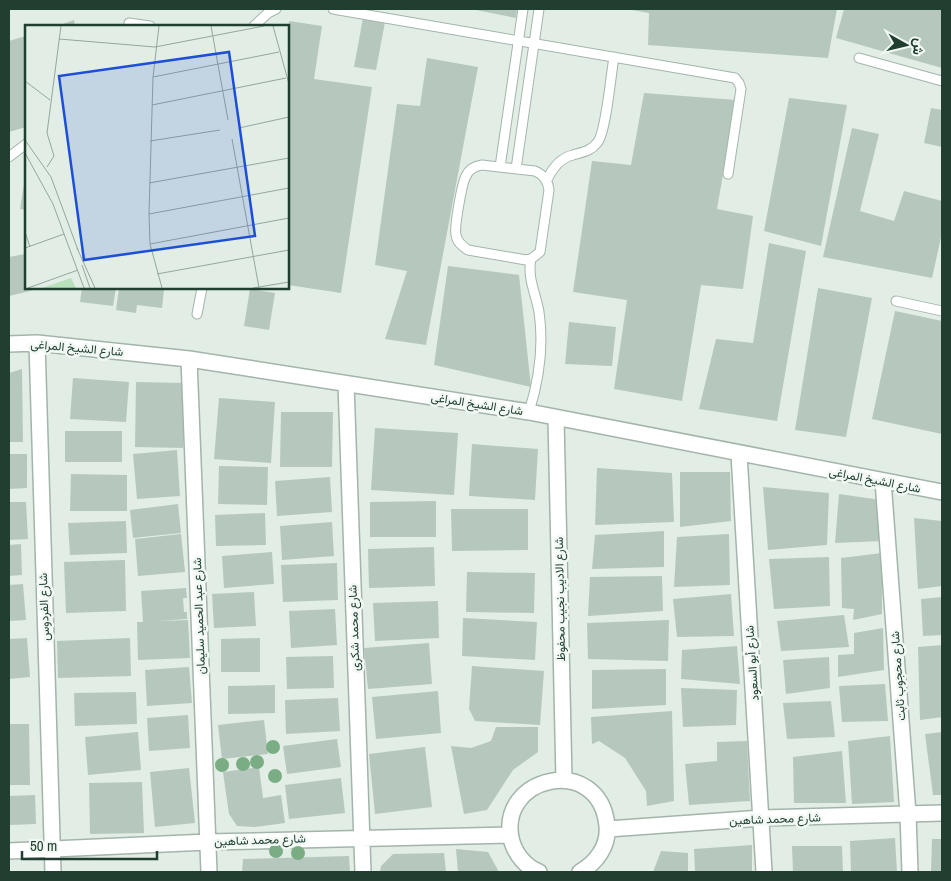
<svg xmlns="http://www.w3.org/2000/svg" width="951" height="881" font-family="'Archivo Narrow',Vazirmatn,sans-serif">
<style>
.building{fill:#b6c8bd}
.lines{fill:none;stroke-linecap:round;stroke-linejoin:round}
.lane-casing{stroke:#a3b5ab;stroke-width:11}
.street-casing{stroke:#a3b5ab;stroke-width:18}
.lane{stroke:#fff;stroke-width:9}
.street{stroke:#fff;stroke-width:15}
.tree{fill:#7bad85}
.labels{text-anchor:middle;stroke-width:5;stroke-linejoin:round;paint-order:stroke}
.street-label{font-size:12px;fill:#203f30;stroke:#f2f9f4}
.inset-road{fill:none;stroke:#94a79d;stroke-width:1}
.view{fill:#1d4ed8;fill-opacity:0.15;stroke:#1d4ed8;stroke-width:2.5}
.inset-edge{fill:none;stroke:#203f30;stroke-width:2.5}
</style>
<rect width="100%" height="100%" fill="#e1ede5"/>
<path class="building" d="M471,9H517L516,18Z
M626,9H837L828,58L648,45L649,13Z
M844,9H942V68L836,38Z
M363,18L385,22L376,70L354,67Z
M74,20L75,26H57Z
M289,21L322,26L314,79L372,87L341,293L288,285V33Z
M26,36V127L9,132V41Z
M427,58L478,67L426,345L385,339L407,271L375,265L397,104L420,106Z
M644,93L736,100L717,209L753,216L743,289L701,285L682,401L614,389L627,300L573,292L592,161L631,165Z
M789,98L847,105L821,246L764,231Z
M931,108L942,110V147L924,143Z
M852,128L879,134L860,211L894,221L904,191L942,201V233L932,278L823,257Z
M25,178H26V210L20,209Z
M769,243L806,251L777,421L699,409L716,339L753,343Z
M25,254L26,288H33L34,290L9,296V257Z
M448,266L519,275L531,387L434,365Z
M82,288H116L113,306L80,302Z
M119,288H146L164,290L162,308L137,305L136,313L116,310Z
M818,288L872,298L846,437L795,430Z
M250,289L275,293L269,330L244,326Z
M895,311L942,321V434L872,419Z
M569,322L616,327L612,366L565,364Z
M22,369L23,442H9V373Z
M73,378L129,382L126,422L70,419Z
M136,382L185,383L183,448L135,447Z
M219,398L275,402L271,463L214,459Z
M281,412H333L332,467H280Z
M375,428L458,433L454,495L371,490Z
M65,431H122V462H65Z
M472,444L538,449L535,500L469,496Z
M177,450L180,496L137,499L133,454Z
M9,454H27V488L9,489Z
M219,466L268,467L267,505L218,504Z
M597,468L672,473L674,522L595,525Z
M680,472H730L731,521L680,527Z
M71,474L127,475V511H70Z
M330,477L332,512L277,516L275,481Z
M763,487L829,493L827,545L768,550Z
M839,494L881,500L883,541L835,543Z
M436,501V537H370V502Z
M9,502H26L28,539L9,540Z
M178,504L181,533L133,538L130,510Z
M451,509H528V550L452,551Z
M265,513L266,545L216,546L215,515Z
M914,518L942,521V586L918,589Z
M126,521L127,553L70,555L68,523Z
M332,522L334,556L282,560L280,526Z
M664,531V567L592,569L595,535Z
M181,534L185,572L138,576L135,539Z
M729,534L730,585L674,587L677,537Z
M21,544L22,575L9,576V545Z
M434,547L435,586L369,588L368,549Z
M272,552L274,584L224,588L222,556Z
M882,553V614L853,620L854,609L842,608L841,558Z
M829,557L830,606L774,609L769,559Z
M125,560L126,611L66,613L64,562Z
M337,563L338,600L283,602L281,565Z
M467,572L535,573L534,613L466,612Z
M662,576L663,611L588,616L590,577Z
M23,584L26,620L9,621V585Z
M186,588L187,598H183L184,612H187V619L155,621L188,620L190,658L138,660L137,622H143L141,591Z
M254,592L256,626L214,628L212,594Z
M731,594L734,636L677,637L673,599Z
M942,597V635L923,636L921,599Z
M438,601L439,638L375,641L373,603Z
M335,609L337,645L291,648L289,611Z
M844,615L849,647L781,651L777,621Z
M463,618L537,622L535,660L462,656Z
M669,620L668,661L588,659L587,623Z
M883,628L884,670L838,677V655L854,654V633Z
M27,638L30,677L9,679V639Z
M130,638L131,676L58,678L57,641Z
M260,638V672H221V639Z
M429,643L432,684L368,689L364,648Z
M942,645V717L920,720L918,647Z
M737,646L740,684L681,679L682,650Z
M333,656L334,688L287,689L286,657Z
M829,657L830,688L786,694L783,660Z
M472,666L544,671L540,725L475,721L469,709Z
M189,667L192,703L147,706L145,670Z
M666,669V705L592,709V670Z
M885,684L888,721L842,722L839,686Z
M275,685V713L228,714V686Z
M681,688L737,690L736,725L683,727Z
M438,691L441,733L376,739L372,697Z
M136,692L137,724L75,726L74,693Z
M338,698L340,731L286,734L285,700Z
M831,701L835,737L787,739L783,703Z
M672,711L674,801L647,806L646,791L625,758L599,741L592,744L591,717Z
M188,715L190,748L149,751L147,718Z
M264,720L268,754L222,759L218,725Z
M9,724H29L30,785H9Z
M496,727H538V752L513,770L487,810L464,814L451,746L471,748L491,741Z
M138,732L141,770L88,775L85,737Z
M942,732V795H933L925,734Z
M890,736L894,802L852,804L848,741Z
M337,739L341,767L287,774L283,746Z
M747,741L750,801L689,805L685,764L717,761V742Z
M425,747L432,807L375,814L369,754Z
M842,751L846,803H794L793,757Z
M259,767L263,798L281,795L285,823L255,827L237,826L229,814L223,772Z
M189,768L195,823L155,827L150,772Z
M341,778L345,813L289,819L285,785Z
M142,782L144,833L90,834L89,783Z
M35,795L36,824L9,825V796Z
M895,838L897,872H851L850,841Z
M932,839H942V872H931Z
M752,845V872L695,871L694,849Z
M792,846H842L843,872H793Z
M456,849L488,852L499,872H458Z
M661,851L688,853V872H653Z
M444,853L446,872H380L381,866L393,854Z
M349,856L350,872H242L243,859Z"/>
<g class="lines">
<defs>
<path id="lane" d="M333,9L735,78L739,83L741,89L728,174
M129,23L150,26
M254,26L268,13L276,9
M859,58L942,81
M9,157L26,144
M482,165L535,171C544,175 548,181 549,190L540,252L531,259L526,260L468,250C462,246 457,242 456,235C454,227 462,183 466,176C469,169 475,166 482,165Z
M500,167L523,9
M516,169L539,9
M547,180C552,169 560,158 573,155C583,152 591,151 597,143C606,134 611,73 614,57
M896,301L942,311
M197,314L202,288
M529,412C539,380 544,346 539,312C536,294 527,278 531,259"/>
<path id="street" d="M37,343L53,872
M9,344L37,343L189,359L529,412L942,492
M189,359L209,872
M346,384L363,872
M556,418L564,780
M739,454L764,872
M883,481L908,814L910,872
M608,829L762,818L942,813
M9,851L208,842L510,835
M539,872C526,867 516,855 512,842C494,776 600,752 607,826C609,846 596,863 580,872"/>
</defs>
<use href="#lane" class="lane-casing"/>
<use href="#street" class="street-casing"/>
<use href="#lane" class="lane"/>
<use href="#street" class="street"/>
</g>
<g class="tree">
<circle cx="273" cy="747" r="7"/>
<circle cx="257" cy="762" r="7"/>
<circle cx="243" cy="764" r="7"/>
<circle cx="222" cy="765" r="7"/>
<circle cx="275" cy="776" r="7"/>
<circle cx="276" cy="851" r="7"/>
<circle cx="298" cy="853" r="7"/>
</g>
<g class="labels">
<g class="street-label">
<text transform="translate(77 348) rotate(5)" y="4">شارع الشيخ المراغى</text>
<text transform="translate(477 404) rotate(9)" y="4">شارع الشيخ المراغى</text>
<text transform="translate(875 480) rotate(11)" y="4">شارع الشيخ المراغى</text>
<text transform="translate(560 599) rotate(-91)" y="4">شارع الاديب نجيب محفوظ</text>
<text transform="translate(44 607) rotate(-92)" y="4">شارع الفردوس</text>
<text transform="translate(199 616) rotate(-92)" y="4">شارع عبد الحميد سليمان</text>
<text transform="translate(354 628) rotate(-92)" y="4">شارع محمد شكرى</text>
<text transform="translate(752 663) rotate(-94)" y="4">شارع أبو السعود</text>
<text transform="translate(898 676) rotate(-94)" y="4">شارع محجوب ثابت</text>
<text transform="translate(775 819) rotate(-2)" y="4">شارع محمد شاهين</text>
<text transform="translate(260 840) rotate(-2)" y="4">شارع محمد شاهين</text>
</g>
</g>
<g transform="translate(25 25)">
<rect width="264" height="264" fill="#e1ede5"/>
<path d="M46,253L51,263H17Z" fill="#b8e0ba"/>
<path class="inset-road" d="M134,1L128,52L124,189L125,219L137,263M186,1L203,95M248,1L264,59M34,14L130,22L239,1M128,52L254,27M0,56L25,75M127,80L261,53M214,103L264,92M207,114L234,263M0,115L26,152L53,225M125,116L195,105M0,128L28,179L59,263M22,142L29,131L22,108L36,1M124,158L264,133M124,189L264,163M0,207L5,222M125,219L264,193M0,223L39,209M52,223L70,263M57,240L65,263M132,249L264,225M3,263L53,245M228,263L264,257"/>
<path class="view" d="M204,27L230,211L59,235L34,51Z"/>
<rect width="264" height="264" class="inset-edge"/>
</g>
<rect width="951" height="881" fill="none" stroke="#203f30" stroke-width="20"/>
<g transform="translate(906 45) rotate(98)" stroke="#f2f9f4" stroke-width="4" paint-order="stroke">
<path d="M0-4L9 19L0 12L-9 19Z" fill="#203f30"/>
<text y="-8" font-size="14" font-weight="bold" text-anchor="middle" fill="#203f30">ش</text>
</g>
<path d="M22 851v8h135v-8" fill="none" stroke="#203f30" stroke-width="2.5"/>
<text x="30" y="851" font-size="15" fill="#203f30" stroke="#f2f9f4" stroke-width="4" paint-order="stroke">50 m</text>
</svg>
